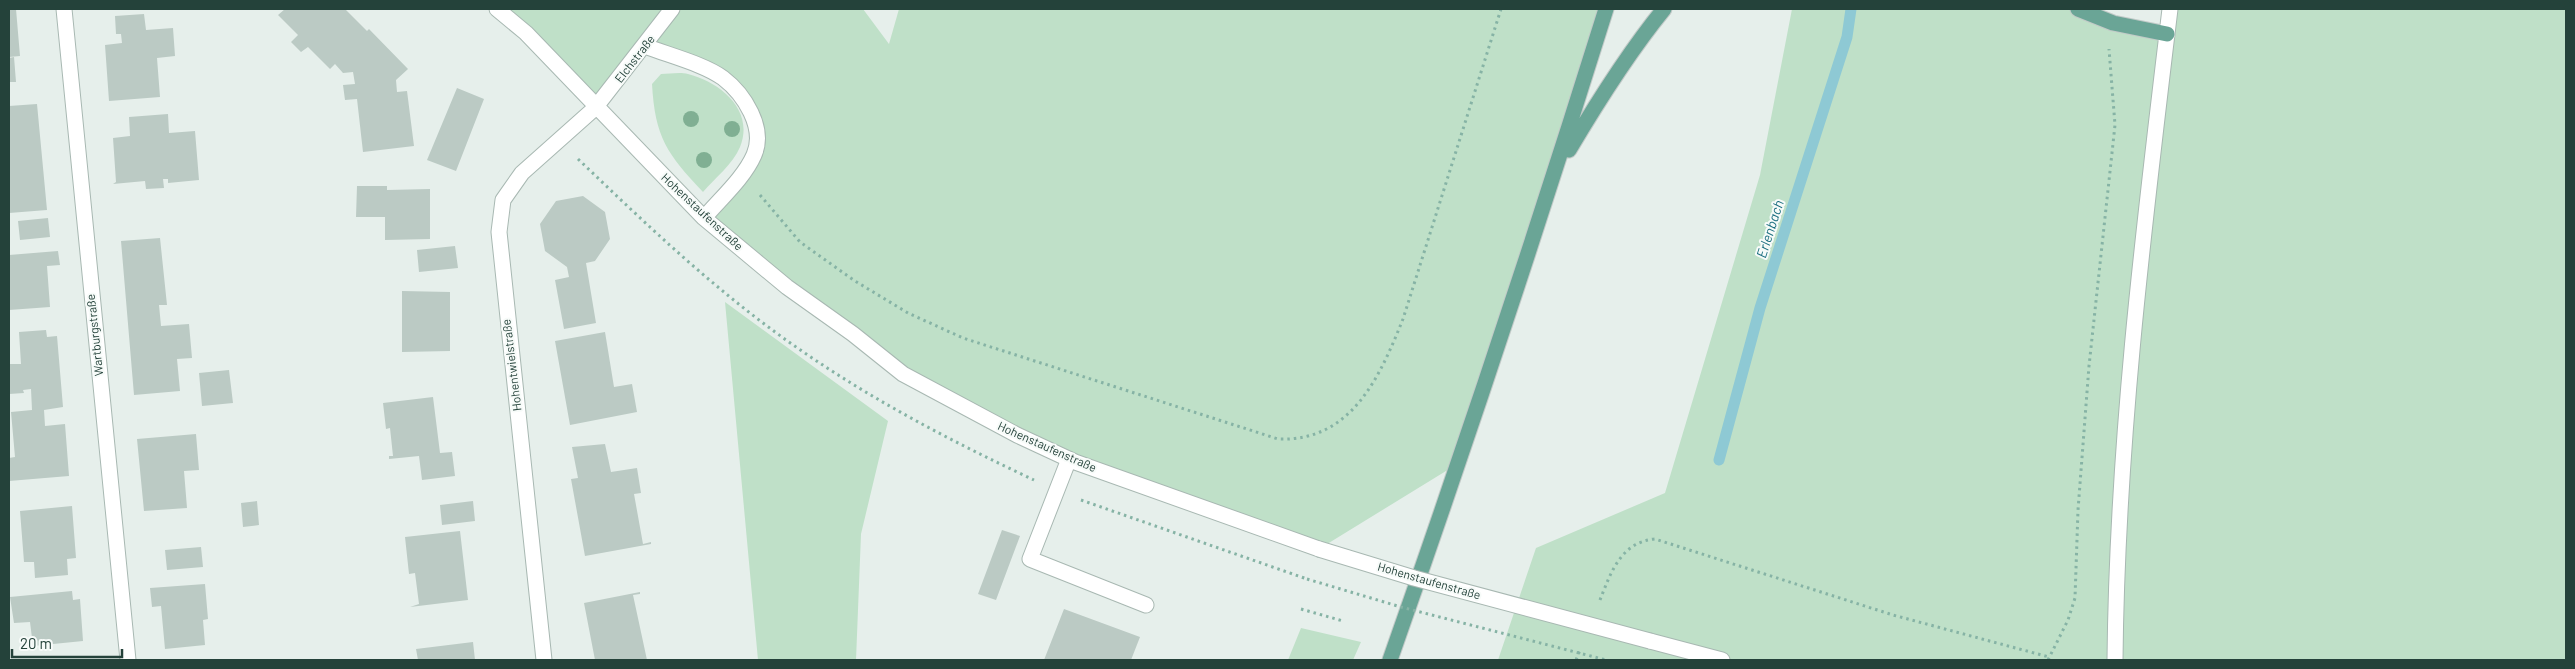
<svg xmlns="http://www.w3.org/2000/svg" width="2575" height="669" font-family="Barlow,sans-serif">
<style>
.green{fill:#bfe0c8}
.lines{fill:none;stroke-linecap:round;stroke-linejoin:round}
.stream{stroke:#8ec9d4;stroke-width:11}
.building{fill:#bbcac4}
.minor-casing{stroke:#a8b8b2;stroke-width:17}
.major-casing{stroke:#c2cac8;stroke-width:17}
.path{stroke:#86b3a5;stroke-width:3;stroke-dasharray:2.5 4;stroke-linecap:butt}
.minor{stroke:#fff;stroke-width:15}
.major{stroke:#6aa596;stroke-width:15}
.minor-bridge-casing{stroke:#a8b8b2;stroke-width:17;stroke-linecap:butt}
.path-bridge{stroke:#86b3a5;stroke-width:3;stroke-dasharray:2.5 4;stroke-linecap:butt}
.minor-bridge{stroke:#fff;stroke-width:15}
.tree{fill:#80af93}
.labels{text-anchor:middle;stroke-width:4;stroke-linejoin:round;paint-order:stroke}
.street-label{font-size:12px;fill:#24423a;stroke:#f7fbf9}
.water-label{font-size:14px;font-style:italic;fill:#1c6f80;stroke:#f7fbf9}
</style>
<rect width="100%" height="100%" fill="#e6efeb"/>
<path class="green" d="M497,9H863L889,44L899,9H1606L1459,463L1319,549L1139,486L903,374L704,218L723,197L758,136L723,77L645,46L595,108Z
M1792,9H2078L2166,34L2170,9H2566V660H1498L1536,548L1665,493L1760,175Z
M661,74C669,74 680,72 688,74C720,82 755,110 740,147C733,164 715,178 703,192C667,154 655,137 652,84Z
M725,302L888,421L861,534L856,660H758Z
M1301,628L1361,642L1353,660H1288Z"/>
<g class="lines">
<path class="stream" d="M1719,460L1760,308L1847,37L1851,9"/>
</g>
<path class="building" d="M9,9H16L20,56L9,57Z
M285,9H345L367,31L369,29L408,69L396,80L397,92L407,91L414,146L363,152L357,99L345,100L343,85L355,84L353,72L343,73L335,64L330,69L308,47L301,52L291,42L298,35L278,15Z
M144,14L146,30L173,28L175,56L157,58L160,97L109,101L105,45L122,43L121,34H116L115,16Z
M14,57L16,82H9V58Z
M457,88L484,99L456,171L427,160Z
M37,104L47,210L9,213V106Z
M168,114L169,133L195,131L199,180L168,183V179H163L164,188L146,189L145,181L113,184L116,182L113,138L130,136L129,117Z
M357,186H387V190L430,189V239L385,240V217H356Z
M583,196L605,212L610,239L595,261L586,263L596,323L564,329L555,280L569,277L567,267L545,251L540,224L556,201Z
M48,218L50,237L20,240L18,221Z
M160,238L167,305H159L161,326L189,324L192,358L177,359L180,391L134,395L121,241Z
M455,246L458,268L419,272L417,250Z
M58,251L60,265L47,266L50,307L9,310V255Z
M402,291L450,292V351L402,352Z
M46,330L47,337L57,336L63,407L44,410L45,426L65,424L69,476L9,481V458L15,457L11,412L32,410L31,389L23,390L24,393L9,394V364H21L19,332Z
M605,332L614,387L632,384L637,412L570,425L555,341Z
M229,370L233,403L202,406L199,373Z
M433,397L440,453L452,452L455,476L422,480L419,456L389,459V456H393L390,428L386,429L383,403Z
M196,434L199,470L184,471L187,508L144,511L137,439Z
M605,444L611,472L637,468L641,493L634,494L643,544L651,542V544L585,556L571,479L578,478L572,447Z
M257,501L259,525L243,527L241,503Z
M473,501L475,521L442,525L440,505Z
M72,506L76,558L67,559L68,575L35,578L34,562H24L20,511Z
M1002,530L1020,536L996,600L978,594Z
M460,531L468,600L410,607L419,604L415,573L409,574L405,537Z
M201,547L203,567L167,570L165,550Z
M205,584L208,619L203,620L205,645L165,649L161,606L152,607L150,588Z
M72,591L73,600L80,599L83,641L33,646L30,622L14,623L10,597Z
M640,592V594L633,595L647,660H595L584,603Z
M1064,609L1140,637L1131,660H1044Z
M473,642L475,660H418L416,649Z"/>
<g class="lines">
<defs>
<path id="minor" d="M64,9L128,660
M497,9L526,33L704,218L787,287L853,334L903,374L1017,435L1075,462L1319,549
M645,46C668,55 704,64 723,78C744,94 766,128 754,155C744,178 720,199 704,218
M1069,459L1030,559L1146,605
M1650,641L1722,660
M544,660L499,232L503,200L522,173L595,108L672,9
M2115,660C2117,442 2144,225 2170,9"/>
<path id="major" d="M2078,9L2113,23L2167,34
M1569,150C1598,101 1628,53 1664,9
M1390,660C1466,444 1538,227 1606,9"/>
</defs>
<use href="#minor" class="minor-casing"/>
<use href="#major" class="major-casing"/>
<path class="path" d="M578,159C648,226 719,294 799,349C874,401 951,441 1034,480
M760,195L800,242L855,281L908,313L963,338L1278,439C1352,442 1380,376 1403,319L1501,9
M1081,500L1307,579
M1600,600C1611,572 1621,542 1655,539L1893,615L2049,657
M1301,609L1343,621
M1576,660L1580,650
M2048,660L2068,620L2075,598L2078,510L2089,366L2115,125L2109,49"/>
<use href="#minor" class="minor"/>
<use href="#major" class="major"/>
<defs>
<path id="minor-bridge" d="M1319,549L1414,578L1650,641"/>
</defs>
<use href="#minor-bridge" class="minor-bridge-casing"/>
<path class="path-bridge" d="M1307,579L1401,607L1606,660"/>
<use href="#minor-bridge" class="minor-bridge"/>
</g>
<g class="tree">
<circle cx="691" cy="119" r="8"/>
<circle cx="732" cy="129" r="8"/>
<circle cx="704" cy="160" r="8"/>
</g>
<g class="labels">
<g class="street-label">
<text transform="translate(635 59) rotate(-52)" y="4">Elchstraße</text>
<text transform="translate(702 212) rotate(43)" y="4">Hohenstaufenstraße</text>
<text transform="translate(95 335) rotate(-96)" y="4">Wartburgstraße</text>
<text transform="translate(512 365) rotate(-97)" y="4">Hohentwielstraße</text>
<text transform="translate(1047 447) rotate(24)" y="4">Hohenstaufenstraße</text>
<text transform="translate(1429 581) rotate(16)" y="4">Hohenstaufenstraße</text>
</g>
<g class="water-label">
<text transform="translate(1770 229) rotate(-72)" y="5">Erlenbach</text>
</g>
</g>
<rect width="2575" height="669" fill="none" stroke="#24423a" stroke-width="20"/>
<path d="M12 649v8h110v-8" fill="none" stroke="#24423a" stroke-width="2.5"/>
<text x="20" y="649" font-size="15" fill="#24423a" stroke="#f7fbf9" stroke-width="4" paint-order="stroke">20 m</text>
</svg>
